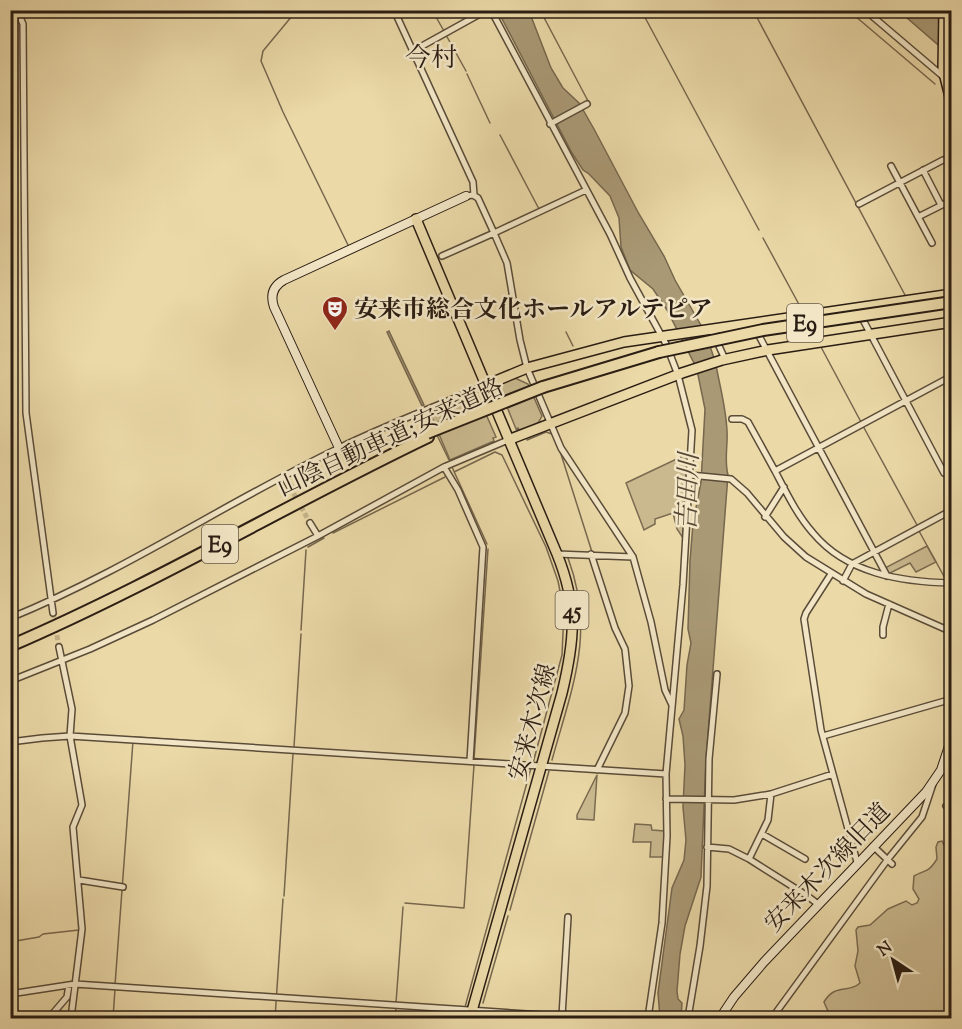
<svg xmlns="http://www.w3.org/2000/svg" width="962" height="1029" font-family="'Sorts Mill Goudy','Noto Serif JP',serif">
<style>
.green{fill:#cab98f;stroke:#7a6b51;stroke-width:1.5}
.water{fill:#a99975;stroke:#76674e;stroke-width:1.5}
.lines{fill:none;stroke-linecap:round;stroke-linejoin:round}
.stream{stroke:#76674e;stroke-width:1.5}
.street-tunnel{stroke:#c4b38a;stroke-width:5;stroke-dasharray:5 2.5;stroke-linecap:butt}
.street-casing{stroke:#5a4c38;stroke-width:8}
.secondary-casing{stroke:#2a1d13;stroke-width:10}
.primary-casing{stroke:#2a1d13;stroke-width:12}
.highway-casing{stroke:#2a1d13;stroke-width:14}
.street{stroke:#f2e6c6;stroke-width:5}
.secondary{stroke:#f2e6c6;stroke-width:8}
.primary{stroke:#ebd9a8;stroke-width:9}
.highway{stroke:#ebd9a8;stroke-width:10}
.rail{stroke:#2a1d13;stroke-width:1.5;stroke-dasharray:10 10;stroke-linecap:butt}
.highway-bridge-casing{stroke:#2a1d13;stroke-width:14;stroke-linecap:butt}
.highway-bridge{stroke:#ebd9a8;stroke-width:10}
.labels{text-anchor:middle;stroke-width:5;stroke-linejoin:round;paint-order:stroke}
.shield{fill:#f2e6c6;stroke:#665949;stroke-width:1.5}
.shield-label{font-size:22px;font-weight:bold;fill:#2a1d13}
.poi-label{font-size:24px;font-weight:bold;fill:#2a1d13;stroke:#f2e6c6;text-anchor:start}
.street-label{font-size:24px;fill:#2a1d13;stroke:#f2e6c6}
.neighbourhood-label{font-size:26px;fill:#2a1d13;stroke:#f2e6c6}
.water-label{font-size:26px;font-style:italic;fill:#564835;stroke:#f2e6c6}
</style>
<rect width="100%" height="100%" fill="#ebd9a8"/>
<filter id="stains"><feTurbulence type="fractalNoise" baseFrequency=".00333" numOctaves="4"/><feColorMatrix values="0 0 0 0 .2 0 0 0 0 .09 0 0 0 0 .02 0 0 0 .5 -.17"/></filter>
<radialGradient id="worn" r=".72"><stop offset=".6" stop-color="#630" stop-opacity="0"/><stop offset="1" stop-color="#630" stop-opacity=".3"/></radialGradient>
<path class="green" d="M515,378L528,384L542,416L537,425L520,432L518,428L516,429L499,387L500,384Z
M473,395L478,396L496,437L493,438L494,441L450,460L430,413Z
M685,455L687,460L683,538L677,529L673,513L655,519V524L644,530L626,483Z
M927,546L936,562L916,572L910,563L888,574L885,568Z
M597,775L594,820L577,819V815Z
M635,824L651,825L652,830L665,831L664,857H650L651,842H633Z
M942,841L945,847L948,849L951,847V1018H831L824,1002C835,983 848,994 860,983L855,966L858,951L856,930L858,927L870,925L888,909L906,901L912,905L917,903L919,899L913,889L914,876C927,869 928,873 937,859L936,847L938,842Z"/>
<path class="water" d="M498,11H529L551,68L563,88L579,103L594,129L639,214L664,256L675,280L706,334L715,361L696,367L667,310L653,289L630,270L621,247L619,218L610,196L589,174L583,170L572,153Z
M899,11H951V56Z
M389,331L424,405L422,406L387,332Z
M716,365C720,387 726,408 727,431C728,446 724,460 728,475L706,760L701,877L685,926L680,954L677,991L678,999L682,1003L681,1018H660L658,993L672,888L684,860L686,840L683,807L685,765L683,736L679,719L684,710L687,665L691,643L688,629L690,561L693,523L701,482L705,409L697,370Z"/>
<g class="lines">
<path class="stream" d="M297,10L263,51L261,61L283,112L348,245
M432,10L444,31
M540,10L588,101
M641,10L759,230
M753,10L905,295
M848,10L935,84
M446,35L466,71
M467,74L490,123
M500,135L539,209
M763,238L802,310
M566,332L573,346
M821,347L861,422
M427,414L433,426
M863,426L917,525
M436,433L449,460
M527,440L546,432L552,434
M560,451L592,552
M452,467L487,544
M454,472L495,452L502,455L546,547L558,581L564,611L562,655L533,763
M919,531L946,580
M333,533L445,477
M308,547L324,538
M10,597H12
M301,630L306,550
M135,737L193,741
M294,747L301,634
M474,759L488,549
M552,760C572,687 596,633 568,558
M284,896L293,754
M405,903L464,908L474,765
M510,910L549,771
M10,942L39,937L43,934L79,930
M115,985L133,741
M396,1003L403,907
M483,1003L508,916
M52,1018L59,1010
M113,1018L115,989
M275,1018L283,899
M395,1018L396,1007
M462,1018L531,768
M479,1018L480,1016"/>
<path class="street-tunnel" d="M290,487L310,523
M53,613L59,647"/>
<defs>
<path id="street" d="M17,10L23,24L26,413L53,613
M394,10L473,182L474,195
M491,10L610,234L630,278L666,344L678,375L692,430L683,585L666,774L667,836L662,923L648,1018
M865,10L952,84
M413,51L487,10
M550,124L587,104
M891,166L932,243
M923,170L941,205
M586,190L494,233L507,263L520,340L527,368L561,448L633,557L651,622L665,690L672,705
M859,204L943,160
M918,217L952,200
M442,256L494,233L478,198L473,195L466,196
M861,316L944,473L952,469
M711,329L725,359
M757,332L887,576
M952,376L775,471C786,492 797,515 813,533C847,574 902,582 952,583
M732,419H742L748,422L775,471
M444,467L458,490L483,547L470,761
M690,475L731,479L747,493L784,537L806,557L866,594L952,632
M284,477L290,487
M765,517L784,487
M310,523L318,536
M557,554L633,557
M591,554L615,628L625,649L629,686L625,713L597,770
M831,574L806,613L804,619L821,730L857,862
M843,581L852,564L952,510
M10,618C125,571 227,502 339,448C386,425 437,406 486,385
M883,635V627L889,604
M59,647L72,709L70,736L82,805L73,827L82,929L71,1018
M10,681L90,649L153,620L318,536L444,467L508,440
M823,736L952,699
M10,742L42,738L70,736L666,774
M771,794L833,774
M666,799L734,800L771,794L768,820L749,859L806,895L818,904
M946,806L952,803
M762,834L805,859
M873,846L892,864
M707,847L729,849L749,859
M79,880L123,887
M10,994L75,984L558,1016L569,1018
M562,1016L568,917
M49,1018L67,997L69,985
M688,1018L700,946L707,886L709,759L717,674
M772,1018L888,859L922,817L933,784"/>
<path id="secondary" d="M339,448L274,307C270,295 273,286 284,280L466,196
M720,1018L734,997L764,962L926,792L941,770L952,737"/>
<path id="primary" d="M944,10L943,69L952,105
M416,219L557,554C578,606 575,639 562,693L470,1018
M486,385L527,368L624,342L952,294
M508,440L682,373L722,360L768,350L952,322"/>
<path id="highway" d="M543,387L659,352
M10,646C154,584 288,504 428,437"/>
</defs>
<use href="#street" class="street-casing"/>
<use href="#secondary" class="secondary-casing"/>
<use href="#primary" class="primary-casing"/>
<use href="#highway" class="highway-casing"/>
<use href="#street" class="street"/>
<use href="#secondary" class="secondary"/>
<use href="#primary" class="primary"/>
<use href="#highway" class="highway"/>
<path class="rail" d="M10,24L30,10"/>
<defs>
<path id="highway-bridge" d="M659,352L763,330L952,302
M427,433L543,387"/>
</defs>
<use href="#highway-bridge" class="highway-bridge-casing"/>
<use href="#highway-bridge" class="highway-bridge"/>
</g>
<defs>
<symbol id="theatre-pin" viewBox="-11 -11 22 30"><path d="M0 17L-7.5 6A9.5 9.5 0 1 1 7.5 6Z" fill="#8f2418" stroke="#f2e6c6"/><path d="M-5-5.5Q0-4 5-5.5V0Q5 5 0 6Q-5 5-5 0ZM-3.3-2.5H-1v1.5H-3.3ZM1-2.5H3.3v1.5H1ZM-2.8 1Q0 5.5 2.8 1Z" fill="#fff"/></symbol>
</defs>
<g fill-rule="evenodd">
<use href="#theatre-pin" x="320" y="294" width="30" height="40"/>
</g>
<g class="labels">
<g class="shield">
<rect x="787" y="304" width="36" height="38" rx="4.5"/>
<rect x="202" y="525" width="36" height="38" rx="4.5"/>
<rect x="555.5" y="591" width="33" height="38" rx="4.5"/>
</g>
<g class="shield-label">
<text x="805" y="331">E9</text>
<text x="220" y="552">E9</text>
<text x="572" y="618">45</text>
</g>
<g class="poi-label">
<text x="354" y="317">安来市総合文化ホールアルテピア</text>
</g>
<g class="street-label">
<text transform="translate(390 437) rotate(-25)" y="8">山陰自動車道;安来道路</text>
<text transform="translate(532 722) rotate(-75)" y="8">安来木次線</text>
<text transform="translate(827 867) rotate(-46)" y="8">安来木次線旧道</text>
</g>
<g class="neighbourhood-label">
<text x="431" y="66">今村</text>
</g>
<g class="water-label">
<text transform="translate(687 492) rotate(-88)" y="9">吉田川</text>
</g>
</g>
<rect width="962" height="1029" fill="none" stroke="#ebd9a8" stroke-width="36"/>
<rect x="12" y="12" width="938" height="1005" fill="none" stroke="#2a1d13" stroke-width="3"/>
<rect x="18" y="18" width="926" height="993" fill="none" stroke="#2a1d13" stroke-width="1.5"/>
<g transform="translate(893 960) rotate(324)" stroke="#f2e6c6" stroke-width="4.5" paint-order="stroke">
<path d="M0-4.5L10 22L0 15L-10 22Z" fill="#2a1d13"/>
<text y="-9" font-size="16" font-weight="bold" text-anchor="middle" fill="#2a1d13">N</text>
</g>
<rect width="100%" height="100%" filter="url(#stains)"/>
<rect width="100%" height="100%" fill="url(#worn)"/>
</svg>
